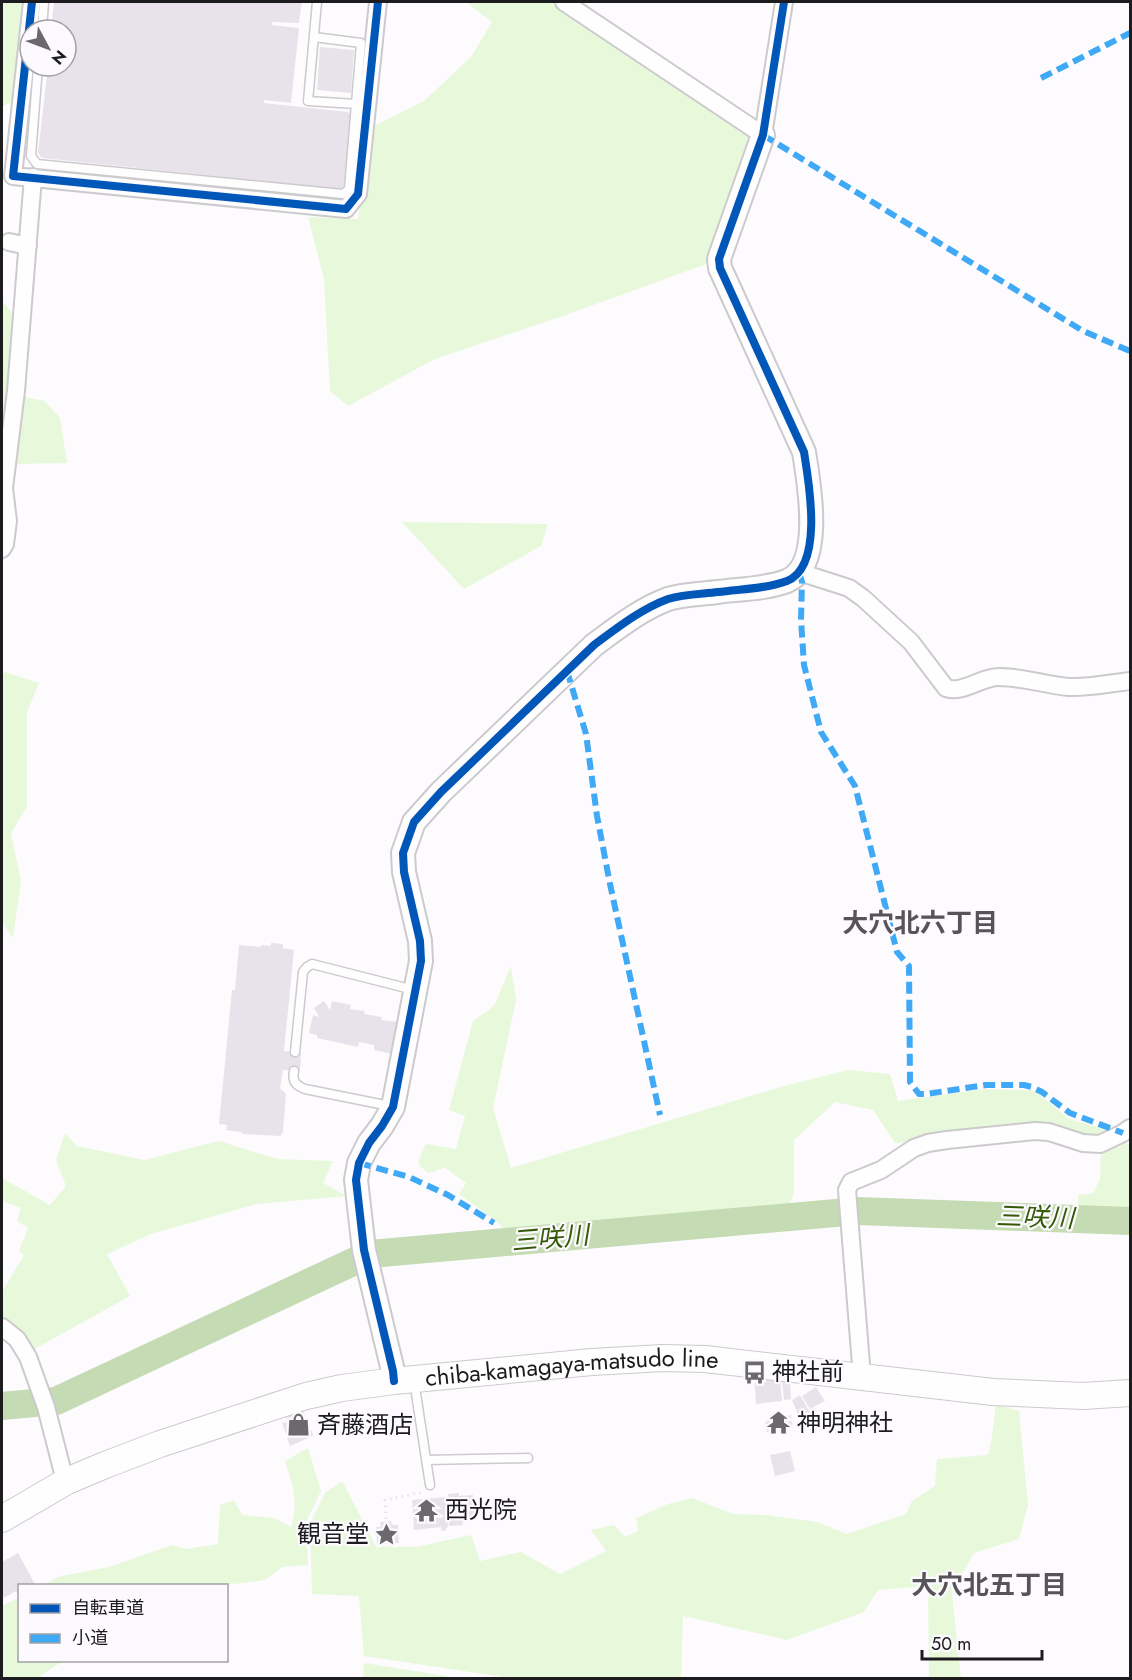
<svg xmlns="http://www.w3.org/2000/svg" width="1132" height="1680" font-family="Jost,'Noto Sans JP',sans-serif">
<style>
.green{fill:#e7f9da}
.lines{fill:none;stroke-linecap:round;stroke-linejoin:round}
.river{stroke:#c5dbb4;stroke-width:28}
.building{fill:#e8e3eb}
.lane-casing{stroke:#cccacc;stroke-width:11}
.street-casing{stroke:#cccacc;stroke-width:20}
.secondary-casing{stroke:#cccacc;stroke-width:26}
.primary-casing{stroke:#cccacc;stroke-width:28}
.path{stroke:#e5e5e5;stroke-width:3;stroke-dasharray:1.5 4.5;stroke-linecap:butt}
.lane{stroke:#fffeff;stroke-width:8}
.street{stroke:#fffeff;stroke-width:16}
.secondary{stroke:#fffeff;stroke-width:22}
.primary{stroke:#fffeff;stroke-width:26}
.quiet{stroke:#3fa9f5;stroke-width:6;stroke-dasharray:12 6;stroke-linecap:butt}
.cycleway-casing{stroke:#fdfaff;stroke-width:11}
.cycleway{stroke:#0057b8;stroke-width:8}
.labels{text-anchor:middle;stroke-width:4.5;stroke-linejoin:round;paint-order:stroke}
.street-label{font-size:24px;fill:#1c1b1d;stroke:#fdfaff}
.poi-label{font-size:24px;fill:#1c1b1d;stroke:#fdfaff;text-anchor:start}
.neighbourhood-label{font-size:26px;font-weight:bold;fill:#575459;stroke:#fdfaff}
.water-label{font-size:26px;font-style:italic;fill:#345a06;stroke:#fdfaff}
</style>
<rect width="100%" height="100%" fill="#fdfbfe"/>
<path class="green" d="M2,2H28L18,100L2,106Z
M466,2H551L751,134L709,263L563,316L435,359L348,406L330,391L324,279L308,217L358,219L370,128L424,101L471,57L492,22Z
M2,294L3,302L18,319L9,394L45,401L60,418L67,463L13,464L2,537Z
M402,522L548,524L541,546L464,589Z
M5,672L39,683L27,712V806L11,834L21,881L13,938L2,922V674Z
M511,966L516,1000L493,1108L511,1168L784,1086L848,1070L890,1074L898,1101L985,1089L1031,1090L1039,1094L1069,1119L1116,1132L1098,1140L1051,1130L895,1143L873,1110L835,1102L794,1140V1193L785,1213L732,1216L510,1234L495,1220L459,1194L466,1183L444,1167L434,1172L428,1173L420,1166L418,1161L426,1144L456,1149L465,1116L449,1110L473,1021L494,1006Z
M65,1133L77,1146L144,1160L219,1141L277,1159L333,1161L323,1183L347,1196L257,1204L151,1234L107,1254L130,1296L31,1351C24,1336 16,1326 2,1319V1292L24,1255L19,1251L28,1228L17,1221L21,1208L2,1201V1178L50,1205L66,1186L56,1160Z
M1123,1137L1130,1147V1213L1078,1212V1195L1093,1193L1100,1179L1101,1148Z
M996,1404L1019,1411L1028,1505L1019,1539L974,1553L952,1593L961,1678H929L928,1586L878,1590L864,1612L787,1640L683,1616L681,1678H510L364,1656L359,1596L312,1594L310,1524L325,1493L342,1481L376,1546L416,1547L471,1535L480,1561L521,1552L560,1574L606,1551L591,1530L614,1525L625,1537L638,1531L636,1518L668,1504L692,1498L733,1514L766,1515L817,1522L847,1534L906,1514L912,1501L935,1486L937,1459L988,1455L991,1443Z
M308,1448L321,1491L306,1522L308,1565L282,1567L265,1580L225,1585H43L61,1576L109,1567L172,1545L186,1549L218,1544L220,1505L234,1500L242,1515L274,1518L291,1527C299,1503 293,1485 285,1461Z
M19,1597L20,1660L63,1661L37,1678H2V1606Z
M364,1663L458,1678H363Z"/>
<g class="lines">
<path class="river" d="M2,1406L56,1401L370,1254L858,1211L1130,1221"/>
</g>
<path class="building" d="M54,2H302L299,23L272,22V25L299,28L291,103L264,100V103L348,112L353,117L345,184L340,189L42,158L38,153L48,66H66V30H51Z
M320,47L354,50L351,93L317,90Z
M271,943L283,944V948L294,950L284,1051L301,1053L300,1071L283,1070L280,1088L286,1094L283,1132L280,1136L243,1134L241,1132L226,1130L227,1125L219,1124L232,990H235L239,945L261,947V945L271,946Z
M324,1001L330,1010L332,1001L351,1005L350,1009L365,1011L364,1014L382,1017L381,1020L398,1022L393,1054L374,1050V1045L359,1042L358,1047L317,1038V1035L309,1033L313,1015L319,1017L314,1008Z
M754,1375L780,1379L782,1401L756,1404Z
M790,1380L791,1399L784,1400L782,1381Z
M816,1387L825,1401L810,1409L802,1396Z
M800,1395L811,1414L802,1419L799,1417L792,1400Z
M303,1411L310,1431L312,1430L313,1436L290,1446L282,1423L287,1422L286,1417Z
M791,1415L793,1428L767,1432L765,1419Z
M790,1451L795,1471L775,1476L770,1455Z
M459,1493V1496L473,1495L475,1519L462,1520L463,1525L449,1526L447,1497H448V1494Z
M446,1497L448,1527L446,1528V1530L441,1531V1527L414,1530L412,1500Z
M391,1521L392,1525H398L399,1543L377,1545L376,1527H381L380,1522Z
M18,1553L36,1586H20V1593L18,1594L16,1591L4,1598L2,1592V1587L3,1586L2,1582V1562Z"/>
<g class="lines">
<defs>
<path id="lane" d="M317,2L308,101L356,104
M42,30L44,2
M38,66L31,156L37,164L343,194L349,189L361,43L314,37
M295,1052L303,972L307,967L312,964L414,990
M294,1071C292,1081 295,1085 305,1089L390,1106
M415,1387L430,1485
M426,1460L528,1458"/>
<path id="street" d="M32,2L13,176L346,209L358,194L378,2
M564,2L763,135L784,2
M9,242L28,246
M2,549L5,544L8,521L4,488L16,391L33,177
M799,572L849,588L863,598L911,642L946,688C963,694 980,677 999,677C1023,677 1046,685 1069,687C1089,688 1111,683 1130,681
M2,1327L17,1339L28,1357L46,1407L63,1473L67,1481
M862,1377L847,1190L851,1182L881,1170L914,1148L928,1143L947,1140L1035,1131L1049,1132L1083,1143L1100,1144L1123,1133L1130,1128"/>
<path id="secondary" d="M394,1381L393,1371L364,1250L356,1180L359,1163L369,1143L382,1126L393,1107L421,961L420,941L404,872L403,853L414,822L441,792L594,645C617,628 641,609 668,599C684,594 702,594 718,592C740,589 766,589 787,581C824,566 809,483 804,452L720,268L719,259L763,135"/>
<g id="primary">
<path id="s1" d="M2,1519L67,1481L105,1465L160,1444L306,1396L342,1388L394,1381L592,1362L663,1358L705,1359L993,1392L1083,1396L1130,1393"/>
</g>
</defs>
<use href="#lane" class="lane-casing"/>
<use href="#street" class="street-casing"/>
<use href="#secondary" class="secondary-casing"/>
<use href="#primary" class="primary-casing"/>
<path class="path" d="M386,1519L385,1500L423,1492"/>
<use href="#lane" class="lane"/>
<use href="#street" class="street"/>
<use href="#secondary" class="secondary"/>
<use href="#primary" class="primary"/>
<path class="quiet" d="M1041,78L1130,33
M763,135L1083,331L1130,351
M799,572L802,582L801,620L804,665L821,732L855,786L897,952L909,966L910,1082L919,1094H926L986,1085H1024L1032,1087L1042,1092L1070,1113L1123,1133
M567,671L586,734L597,816L610,884L660,1115
M359,1163L409,1177L448,1195L494,1223"/>
<defs>
<path id="cycleway" d="M32,2L13,176L346,209L358,194L378,2
M394,1381L393,1371L364,1250L356,1180L359,1163L369,1143L382,1126L393,1107L421,961L420,941L404,872L403,853L414,822L441,792L594,645C617,628 641,609 668,599C684,594 702,594 718,592C740,589 766,589 787,581C824,566 809,483 804,452L720,268L719,259L763,135L784,2"/>
</defs>
<use href="#cycleway" class="cycleway-casing"/>
<use href="#cycleway" class="cycleway"/>
</g>
<defs>
<symbol id="bus-bare" viewBox="-9 -9 18 18"><path d="M-5-6H5V4H4V6H2V4H-2V6H-4V4H-5ZM-3.5-4V0h7V-4ZM-3.5 1.2v1.5H-2V1.2ZM2 1.2v1.5H3.5V1.2Z" fill="#6b696c" stroke="#fdfaff" stroke-width="2.5" paint-order="stroke"/></symbol>
<symbol id="temple-bare" viewBox="-9 -9 18 18"><path d="M0-6L5-2H3V0L6.5 2.5H4V6H1.5V3h-3V6H-4V2.5H-6.5L-3 0V-2H-5Z" fill="#6b696c" stroke="#fdfaff" stroke-width="2.5" paint-order="stroke"/></symbol>
<symbol id="shop-bare" viewBox="-9 -9 18 18"><path d="M-5-2.5h2.3a2.7 3.5 0 0 1 5.4 0H5L5.5 6h-11ZM-1.5-2.5h3a1.5 2.3 0 0 0-3 0Z" fill="#6b696c" stroke="#fdfaff" stroke-width="2.5" paint-order="stroke"/></symbol>
<symbol id="sight-bare" viewBox="-9 -9 18 18"><path d="M0-6L1.8-2.2L6-1.7L2.9 1.2L3.7 5.4L0 3.3L-3.7 5.4L-2.9 1.2L-6-1.7L-1.8-2.2Z" fill="#6b696c" stroke="#fdfaff" stroke-width="2.5" paint-order="stroke"/></symbol>
</defs>
<g fill-rule="evenodd">
<use href="#bus-bare" x="738" y="1356" width="33" height="33"/>
<use href="#temple-bare" x="762" y="1406" width="33" height="33"/>
<use href="#shop-bare" x="282" y="1408" width="33" height="33"/>
<use href="#temple-bare" x="410" y="1494" width="33" height="33"/>
<use href="#sight-bare" x="370" y="1518" width="33" height="33"/>
</g>
<g class="labels">
<g class="street-label">
<text dy="8" stroke="none"><textPath href="#s1" startOffset="597">chiba-kamagaya-matsudo line</textPath></text>
</g>
<g class="poi-label">
<text x="772" y="1380">神社前</text>
<text x="797" y="1431">神明神社</text>
<text x="317" y="1433">斉藤酒店</text>
<text x="445" y="1518">西光院</text>
<text x="369" y="1542" text-anchor="end">観音堂</text>
</g>
<g class="neighbourhood-label">
<text x="920" y="932">大穴北六丁目</text>
<text x="989" y="1594">大穴北五丁目</text>
</g>
<g class="water-label">
<text transform="translate(1035 1217) rotate(2)" y="9">三咲川</text>
<text transform="translate(550 1238) rotate(-5)" y="9">三咲川</text>
</g>
</g>
<rect width="1132" height="1680" fill="none" stroke="#1c1b1d" stroke-width="6"/>
<rect x="18" y="1584" width="210" height="78" fill="#fdfaff" stroke="#a3a1a5" stroke-width="1.5"/>
<rect x="30" y="1604" width="30" height="9" fill="#0057b8" stroke="#a3a1a5" stroke-width="1.5"/>
<text x="72" y="1614" font-size="18" fill="#1c1b1d">自転車道</text>
<rect x="30" y="1634" width="30" height="9" fill="#3fa9f5" stroke="#a3a1a5" stroke-width="1.5"/>
<text x="72" y="1644" font-size="18" fill="#1c1b1d">小道</text>
<g transform="translate(48 48) rotate(131)"><circle r="28" fill="#fdfaff" stroke="#a3a1a5" stroke-width="1.5"/>
<path d="M0-4.5L10 22L0 15L-10 22Z" fill="#6b696c"/>
<text y="-9" font-size="16" font-weight="bold" text-anchor="middle" fill="#1c1b1d">N</text>
</g>
<path d="M922 1650v9h120v-9" fill="none" stroke="#1c1b1d" stroke-width="3"/>
<text x="931" y="1650" font-size="18" fill="#1c1b1d" stroke="#fdfaff" stroke-width="4.5" paint-order="stroke">50 m</text>
</svg>
